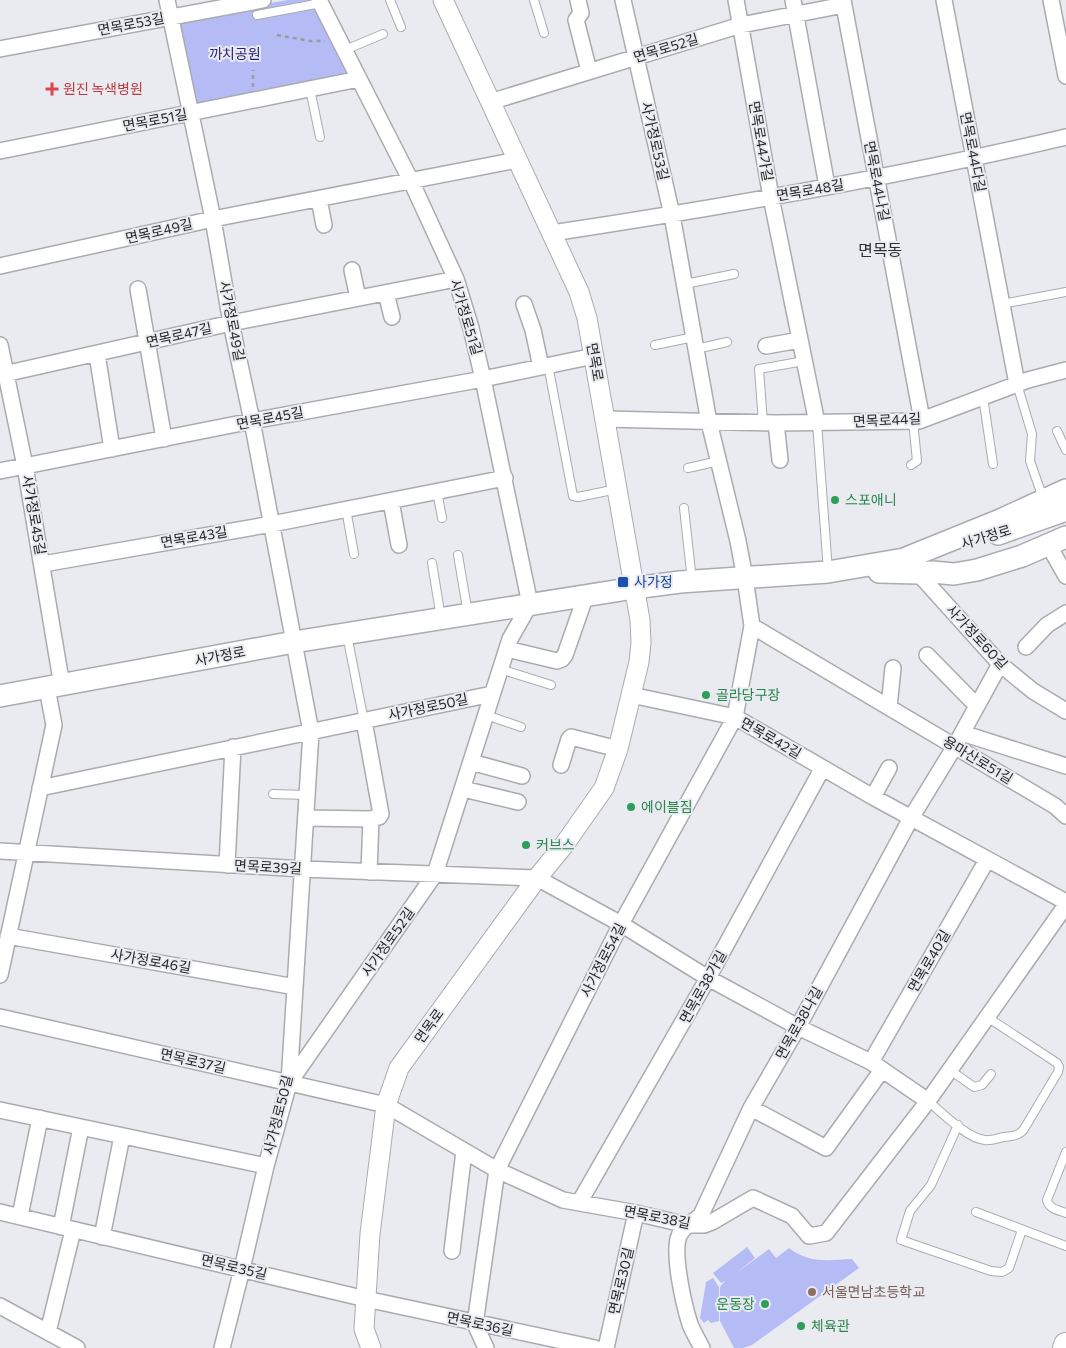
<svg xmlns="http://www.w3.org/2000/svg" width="1066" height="1348" font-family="Commissioner,'Noto Sans KR',sans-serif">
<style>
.green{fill:#b5bbf5}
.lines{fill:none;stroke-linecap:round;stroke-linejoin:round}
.service-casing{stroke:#aaabb0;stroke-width:10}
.minor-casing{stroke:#aaabb0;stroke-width:18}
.tertiary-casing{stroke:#aaabb0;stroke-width:21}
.secondary-casing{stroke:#aaabb0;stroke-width:24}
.primary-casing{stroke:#aaabb0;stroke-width:26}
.path{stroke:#9a9b9f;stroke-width:2.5;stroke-dasharray:4 4;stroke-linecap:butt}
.service{stroke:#fff;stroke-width:8}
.minor{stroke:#fff;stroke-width:15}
.tertiary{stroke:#fff;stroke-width:19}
.secondary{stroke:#fff;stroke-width:21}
.primary{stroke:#fff;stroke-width:24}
.health-dot{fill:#e0444e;stroke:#eaebf1;stroke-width:2}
.leisure-dot{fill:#2e9e5b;stroke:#eaebf1;stroke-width:2}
.transit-dot{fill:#1a4fb4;stroke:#eaebf1;stroke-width:2}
.education-dot{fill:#8d6e63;stroke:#eaebf1;stroke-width:2}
.labels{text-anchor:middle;stroke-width:4;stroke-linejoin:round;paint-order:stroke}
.street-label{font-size:14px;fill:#262628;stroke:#eaebf1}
.park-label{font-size:14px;fill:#281f75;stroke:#eaebf1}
.health-label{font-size:14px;fill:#be3a42;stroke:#eaebf1;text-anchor:start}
.leisure-label{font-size:14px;fill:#27864d;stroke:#eaebf1;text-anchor:start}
.transit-label{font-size:14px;fill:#164399;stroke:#eaebf1;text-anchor:start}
.education-label{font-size:14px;fill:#785e54;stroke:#eaebf1;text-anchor:start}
.quarter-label{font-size:16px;fill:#2e2f33;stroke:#eaebf1}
</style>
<rect width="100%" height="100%" fill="#eaebf1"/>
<path class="green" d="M287,0H314L349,74L194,106L178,20Z
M747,1247L755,1258L736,1273L769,1249L776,1258L789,1248C810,1264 828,1260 852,1259L859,1268L752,1345L743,1348H734L720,1321V1287L725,1281L721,1283L713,1273Z
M713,1278L719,1287V1321L711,1323L708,1320L704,1323L700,1318L706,1282Z"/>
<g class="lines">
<defs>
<path id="service" d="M390,0L401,27
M534,0L544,33
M257,15L321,3
M345,50L383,34
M310,89L320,137
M685,284L734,274
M1002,304L1066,292
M655,345L694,337
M696,349L727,342
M548,365L573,496L578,497L617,489
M1017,384L1032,434L1030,461L1043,498
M983,397L993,464
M763,423L759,369L804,361
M817,423L828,571
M1057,431L1066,450
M911,465L917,461L913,421
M688,468L719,461
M437,491L442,518
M684,508L692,581
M346,509L354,554
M458,555L468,614
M432,563L441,618
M347,635L364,721
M500,669L551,685
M486,715L521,727
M273,794L307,795
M950,1070L974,1087L982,1085L991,1074
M928,1101C941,1112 968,1139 985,1140C991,1141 998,1138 1004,1137C1012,1136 1019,1136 1024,1129L1058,1072L1059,1067L1057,1063L987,1017
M958,1125L931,1185L910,1211L901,1240L991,1271L1002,1272L1009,1268L1022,1230
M1066,1152L1047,1200C1049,1209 1058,1210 1066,1213
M976,1212L1066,1246"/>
<path id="minor" d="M167,0L213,219L231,323L252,421L311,732L289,1083L266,1166L242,1269L222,1348
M578,0L581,13L576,20L589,71
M736,0L771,197L817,423
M793,0L827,186
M843,0L922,420
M944,0L1017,384
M1051,0L1066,76
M0,49L263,0
M490,102L741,25L844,5
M0,151L359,79
M319,199L324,225
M552,233C724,207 896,177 1066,137
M0,266L213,219L517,160
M352,270L358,298
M138,289L164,439
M386,293L392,317
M524,304L533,330L541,367
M0,345L25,466L62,686
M766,346L800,340
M97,354L112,449
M0,375L231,323L456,279
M605,419L776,423L919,421L1028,380L1066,370
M776,423L780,460
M0,471L252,421L483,379L594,356
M391,501L399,545
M1048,544L1066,576
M43,564L272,524L505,478
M918,573L1000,664L1033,691L1066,711
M752,626L1055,806L1066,816
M1026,647L1047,625L1066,613
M507,649L557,661L562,659L565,655L586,595
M927,655L977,706
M631,695L735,717L873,797L1066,902
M889,707L893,668
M962,733L1066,766
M471,762L522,776
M561,765L569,739L571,737L618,749
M40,788L492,694
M463,789L518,802
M873,797L889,768
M306,818L369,819L379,817L381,814L364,721
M0,851L303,869L537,878L621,924L708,978L798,1027L871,1062L928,1101
M227,865L233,747
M369,872L371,819
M8,936L295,987
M0,975L54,725L47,688
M0,1017L386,1105L497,1170L563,1200L636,1213L687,1225H704L712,1222L753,1198L792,1216L809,1236L826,1233L928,1101L1066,905
M871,1062L987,860
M289,1083L435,874L510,639L530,604L483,379L471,328L456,279L411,181L319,0
M751,1108L826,1148L882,1070
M0,1110L266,1166
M579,1203L708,978L822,769
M0,1212L366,1299L595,1348
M20,1216L40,1118
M61,1227L81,1127
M102,1237L122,1136
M452,1251L464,1151
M0,1306L77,1348
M48,1332L73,1230
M486,1348L475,1324L497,1170L621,924L735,717L752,626L745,578L738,541L709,422L672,215L623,0
M606,1348L636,1213
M702,1348C698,1340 693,1332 690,1324C684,1306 672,1253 679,1236C682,1227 694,1222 701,1215L751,1108L798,1027L911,818L955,746L1000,664"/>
<path id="tertiary" d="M371,1348L364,1329L370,1234L386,1105L399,1068L537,878L564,845L604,788L618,749L639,662L641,643L640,620L587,318L579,292L443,0"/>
<path id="secondary" d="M998,534L1066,510
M879,572L918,573L932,572L954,574L977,570L1022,556L1066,537
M0,696L294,642L634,588L680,582L828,572L904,559L998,521L1066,490"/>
<path id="primary" d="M1065,1348L1066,1345"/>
</defs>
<use href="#service" class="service-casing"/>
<use href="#minor" class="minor-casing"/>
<use href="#tertiary" class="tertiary-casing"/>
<use href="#secondary" class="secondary-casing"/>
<use href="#primary" class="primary-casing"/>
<path class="path" d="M277,35L310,41H325
M253,87V70"/>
<use href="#service" class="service"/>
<use href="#minor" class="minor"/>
<use href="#tertiary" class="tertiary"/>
<use href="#secondary" class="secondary"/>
<use href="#primary" class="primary"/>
</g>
<path class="health-dot" d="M49.5 81.5h5v5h5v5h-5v5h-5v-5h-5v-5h5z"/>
<g class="leisure-dot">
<circle cx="835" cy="500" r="5"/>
<circle cx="706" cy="695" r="5"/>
<circle cx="631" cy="807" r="5"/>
<circle cx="526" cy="845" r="5"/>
<circle cx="765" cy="1304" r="5"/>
<circle cx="801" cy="1326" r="5"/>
</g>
<rect class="transit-dot" x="617" y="576" width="12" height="12" rx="2.5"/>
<circle class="education-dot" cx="812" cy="1292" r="5"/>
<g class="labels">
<g class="street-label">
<text transform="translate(131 24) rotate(-11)" y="5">면목로53길</text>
<text transform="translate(666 48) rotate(-17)" y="5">면목로52길</text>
<text transform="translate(155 120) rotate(-11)" y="5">면목로51길</text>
<text transform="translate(655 141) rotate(77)" y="5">사가정로53길</text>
<text transform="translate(761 141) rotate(80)" y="5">면목로44가길</text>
<text transform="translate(973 152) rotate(79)" y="5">면목로44다길</text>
<text transform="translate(877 181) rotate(79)" y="5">면목로44나길</text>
<text transform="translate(810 190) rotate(-10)" y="5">면목로48길</text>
<text transform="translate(159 231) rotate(-13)" y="5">면목로49길</text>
<text transform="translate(466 317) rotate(73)" y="5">사가정로51길</text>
<text transform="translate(232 321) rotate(79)" y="5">사가정로49길</text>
<text transform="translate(179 335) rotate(-13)" y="5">면목로47길</text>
<text transform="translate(595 362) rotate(80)" y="5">면목로</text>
<text transform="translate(270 418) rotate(-11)" y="5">면목로45길</text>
<text transform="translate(887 420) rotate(-3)" y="5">면목로44길</text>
<text transform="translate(34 515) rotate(80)" y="5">사가정로45길</text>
<text transform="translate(194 537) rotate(-10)" y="5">면목로43길</text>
<text transform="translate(986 537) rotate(-17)" y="5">사가정로</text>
<text transform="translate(977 637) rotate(47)" y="5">사가정로60길</text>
<text transform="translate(220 656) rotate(-11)" y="5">사가정로</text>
<text transform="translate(428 707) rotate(-12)" y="5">사가정로50길</text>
<text transform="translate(771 738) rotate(30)" y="5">면목로42길</text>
<text transform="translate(978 760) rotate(31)" y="5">용마산로51길</text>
<text transform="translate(268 867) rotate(3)" y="5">면목로39길</text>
<text transform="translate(388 942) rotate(-55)" y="5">사가정로52길</text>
<text transform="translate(603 960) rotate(-63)" y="5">사가정로54길</text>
<text transform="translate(151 961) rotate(10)" y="5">사가정로46길</text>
<text transform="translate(929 961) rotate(-60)" y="5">면목로40길</text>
<text transform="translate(703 987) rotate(-61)" y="5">면목로38가길</text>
<text transform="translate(799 1023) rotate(-61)" y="5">면목로38나길</text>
<text transform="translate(429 1026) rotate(-54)" y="5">면목로</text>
<text transform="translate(193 1061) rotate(13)" y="5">면목로37길</text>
<text transform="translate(278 1115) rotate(-76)" y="5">사가정로50길</text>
<text transform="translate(657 1217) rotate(11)" y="5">면목로38길</text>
<text transform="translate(234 1267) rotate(13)" y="5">면목로35길</text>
<text transform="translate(621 1281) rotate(-77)" y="5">면목로30길</text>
<text transform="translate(480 1324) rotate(12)" y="5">면목로36길</text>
</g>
<g class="park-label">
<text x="235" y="59">까치공원</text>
</g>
<g class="health-label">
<text x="63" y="94">원진 녹색병원</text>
</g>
<g class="leisure-label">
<text x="845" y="505">스포애니</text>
<text x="716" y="700">골라당구장</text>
<text x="641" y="812">에이블짐</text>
<text x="536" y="850">커브스</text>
<text x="755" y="1309" text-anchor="end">운동장</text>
<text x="811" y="1331">체육관</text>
</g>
<g class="transit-label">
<text x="634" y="587">사가정</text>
</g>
<g class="education-label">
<text x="822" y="1297">서울면남초등학교</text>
</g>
<g class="quarter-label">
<text x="880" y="256">면목동</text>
</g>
</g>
</svg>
